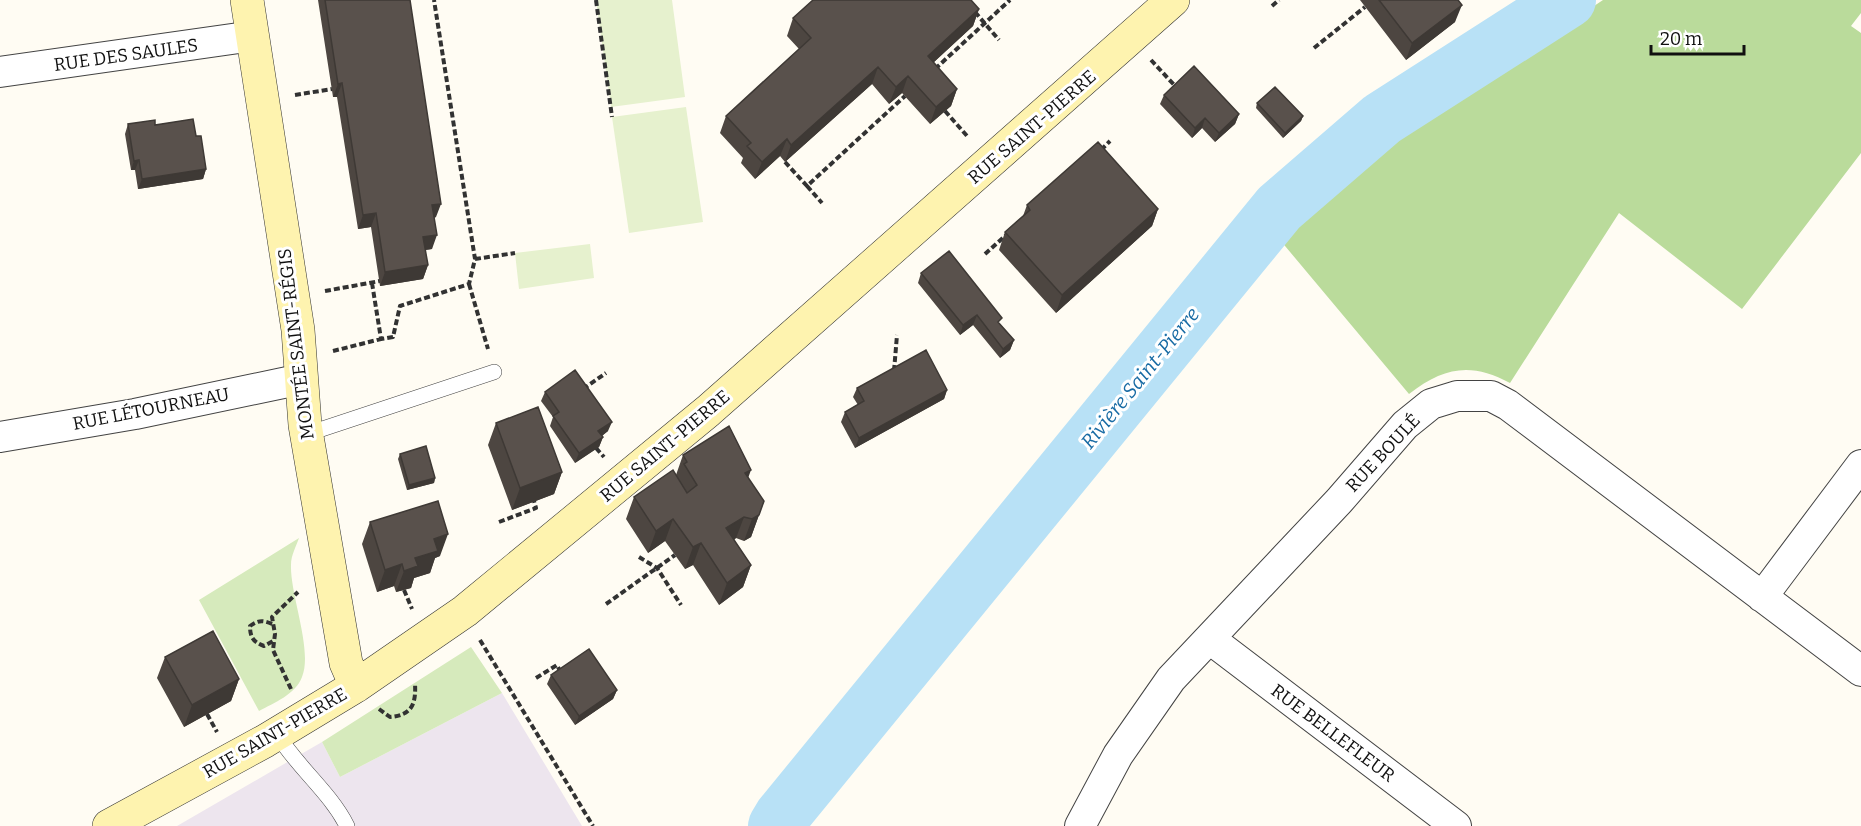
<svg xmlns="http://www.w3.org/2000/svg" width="1861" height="826" font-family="Bitter,serif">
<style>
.industrial{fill:#ede5ee}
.green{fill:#d6eabc}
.forest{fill:#badb9b}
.pitch{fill:#e6f1ce}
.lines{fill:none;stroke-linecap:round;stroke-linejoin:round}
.river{stroke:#b8e1f6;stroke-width:56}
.lane-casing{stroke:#434343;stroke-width:16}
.street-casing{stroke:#434343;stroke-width:32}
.secondary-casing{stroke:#323232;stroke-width:34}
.path{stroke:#323232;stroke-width:4;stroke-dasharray:6 3;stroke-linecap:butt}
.lane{stroke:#fff;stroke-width:15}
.street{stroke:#fff;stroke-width:30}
.secondary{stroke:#fef3af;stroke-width:33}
.wall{fill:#4d4641}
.shaded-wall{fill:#3e3935}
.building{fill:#59514c;stroke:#3e3935;stroke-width:1.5}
.labels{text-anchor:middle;stroke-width:6;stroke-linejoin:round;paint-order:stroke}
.street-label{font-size:18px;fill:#101010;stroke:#fff}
.water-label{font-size:20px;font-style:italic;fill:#186ba4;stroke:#fff}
</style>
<rect width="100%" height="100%" fill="#fffcf3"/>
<path class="industrial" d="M502,693L582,826H177L322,742L340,777Z"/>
<path class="green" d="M299,538C296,547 291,555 291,565C290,595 313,650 302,677C296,694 274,703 259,711L199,600Z
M471,647L502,693L340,777L322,742Z"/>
<path class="forest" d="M1603,0H1861V13L1851,26L1861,33V153L1742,309L1619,213L1510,383C1471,362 1444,367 1409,394L1275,234L1398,137Z"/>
<path class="pitch" d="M596,0H672L685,97L611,107Z
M686,107L703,222L629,233L612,117Z
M590,244L594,278L519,289L515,253Z"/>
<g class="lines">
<path class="river" d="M776,826L782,816L1279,208L1382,119L1568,0"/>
<defs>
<path id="lane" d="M307,434L494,372
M277,734C297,767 330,792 347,826"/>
<path id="street" d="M0,72L253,36
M0,437L135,414L302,379
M1762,597L1861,465
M1210,639L1456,826
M1080,826L1118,755L1171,679L1339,501L1405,425L1431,404L1457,396H1491L1508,405L1861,671"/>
<path id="secondary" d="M247,0L298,330L305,425L346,663L356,686
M109,826L265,741L356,686L465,611L708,411L1173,0"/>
</defs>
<use href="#lane" class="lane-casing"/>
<use href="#street" class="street-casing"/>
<use href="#secondary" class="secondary-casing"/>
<path class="path" d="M596,0L612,117
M1272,6L1279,0
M975,12L999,40
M1314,48L1365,7
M1151,60L1177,88
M935,69L1010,0
M295,95L332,89
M945,111L968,137
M1101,150L1110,141
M785,162L807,186L905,96
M807,186L822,203
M985,254L1006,235
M475,259L515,253
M372,283L381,339L393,337L400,306L469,284L475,259L434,0
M469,284L488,349
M325,291L380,281
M333,351L381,339
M894,371L897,335
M583,389L606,373
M596,448L604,457
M499,522L536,508L534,501
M639,557L657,568L681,605
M404,590L412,609
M606,604L675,555
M272,624C263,620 258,620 250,626C250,637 253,642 264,646L273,641
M480,640L593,826
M536,678L557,665L560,671
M291,689L273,650L275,634L272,617L298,592
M379,709L390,717C413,715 416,703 415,683
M207,714L217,732"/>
<use href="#lane" class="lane"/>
<use href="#street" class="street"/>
<use href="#secondary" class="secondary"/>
</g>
<path class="wall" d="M318,0H410L436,217L434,218L432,249L425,250L428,265L423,279L380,286L371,227L358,229L337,97H333Z
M1360,0H1458L1455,22L1406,60Z
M979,9L973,26L933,63L957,89L951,106L930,124L902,93L889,104L872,84L785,162L780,156L755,179L741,163L743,158L720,133L726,116L799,49L787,36L793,18Z
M1164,95L1239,114L1235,124L1215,142L1202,128L1192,138L1160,104Z
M1257,103L1303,116L1301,121L1283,138L1256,108Z
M128,124L196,136L206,169L203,179L138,189L135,170H131L125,134Z
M1027,205L1158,209L1152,226L1056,313L999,250L1005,232L1023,216Z
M921,273L1000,324L1014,340L1010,350L1000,358L973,325L960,335L918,283Z
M857,388L947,390L944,399L855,448L841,422L845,412L858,405L853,397Z
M545,392L608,431L602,436L603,437L599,447L575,463L550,426L553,417L541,401Z
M496,423L562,472L554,494L512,510L488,445Z
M400,454L435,478L434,483L407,490L398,459Z
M683,455L748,478L764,501L751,537L744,541L736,538L734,540L751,565L743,587L719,605L693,565L685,569L665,541L648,553L626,519L634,497L676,475Z
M370,522L440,556L435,558L430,573L414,578L411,588L396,592L394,586L377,592L362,544Z
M165,657L239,679L231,701L184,727L157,678Z
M551,675L617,690L613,699L575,725L547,684Z"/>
<path class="shaded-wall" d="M1462,5L1455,22L1406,60L1412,43Z
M979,9L973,26L922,73L928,56Z
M878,67L872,84L785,162L791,145Z
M908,76L902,93L889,104L896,87Z
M342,83L337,97H333L338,84Z
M957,89L951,106L930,124L936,107Z
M1239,114L1235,124L1215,142L1219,133Z
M1303,116L1301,121L1283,138L1285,133Z
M1205,118L1202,128L1192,138L1195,128Z
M787,139L780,156L755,179L762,162Z
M139,160L135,170H131L134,161Z
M206,169L203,179L138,189L142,179Z
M441,204L436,217L427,219L432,205Z
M1158,209L1152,226L1056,313L1062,295Z
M376,213L371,227L358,229L363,215Z
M437,235L432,249L418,251L423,237Z
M428,265L423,279L380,286L385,272Z
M977,315L973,325L960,335L963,325Z
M1014,340L1010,350L1000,358L1003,349Z
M947,390L944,399L855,448L859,438Z
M612,422L608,431L595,441L598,431Z
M603,437L599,447L575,463L579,453Z
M751,470L743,492L745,473Z
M562,472L554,494L512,510L520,488Z
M435,478L434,483L407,490L409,485Z
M759,515L751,537L744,541L752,519Z
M744,517L736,538L718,550L726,528Z
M673,519L665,541L648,553L656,531Z
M448,534L440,556L435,558L430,573L414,578L411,588L396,592L404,571L415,558L434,539Z
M701,543L693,565L685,569L693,547Z
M402,564L394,586L377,592L385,570Z
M751,565L743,587L719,605L727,583Z
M239,679L231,701L184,727L192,705Z
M617,690L613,699L575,725L579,716Z"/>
<path class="building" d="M325,0H410L441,204L432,205L437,235L423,237L428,265L385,272L376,213L363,215L342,83L338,84Z
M813,0H971L979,9L928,56L957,89L936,107L908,76L896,87L878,67L791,145L787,139L762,162L747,146L751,143L726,116L811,38L793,18Z
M1379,0H1458L1462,5L1412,43Z
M1194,66L1239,114L1219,133L1205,118L1195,128L1164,95Z
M1275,87L1303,116L1285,133L1257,103Z
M193,119L196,136H201L206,169L142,179L139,160L134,161L128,124L155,120V125Z
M1098,142L1158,209L1062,295L1005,232L1030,210L1027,205Z
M949,251L1002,318L998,322L1014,340L1003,349L977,315L963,325L921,273Z
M926,350L947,390L859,438L845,412L864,401L857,388Z
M575,370L612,422L598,431L603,437L579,453L553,416L559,412L545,392Z
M538,407L562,472L520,488L496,423Z
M729,426L751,470L745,473L764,501L759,515L752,519L744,517L726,528L751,565L727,583L701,543L693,547L673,519L656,531L634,497L673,470L687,493L697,485L684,464L687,462L683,455Z
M426,446L435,478L409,485L400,454Z
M438,501L448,534L434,539L438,551L415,558L418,566L404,571L402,564L385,570L370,522Z
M213,631L239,679L192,705L165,657Z
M589,649L617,690L579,716L551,675Z"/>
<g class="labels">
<g class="street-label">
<text transform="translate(126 55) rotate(-8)" y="6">RUE DES SAULES</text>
<text transform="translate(1032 127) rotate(-41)" y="6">RUE SAINT-PIERRE</text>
<text transform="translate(296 344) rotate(-97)" y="6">MONTÉE SAINT-RÉGIS</text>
<text transform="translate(151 409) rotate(-11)" y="6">RUE LÉTOURNEAU</text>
<text transform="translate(665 446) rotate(-40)" y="6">RUE SAINT-PIERRE</text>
<text transform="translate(1383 453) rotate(-47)" y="6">RUE BOULÉ</text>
<text transform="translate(275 733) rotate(-30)" y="6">RUE SAINT-PIERRE</text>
<text transform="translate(1333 733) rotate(37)" y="6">RUE BELLEFLEUR</text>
</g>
<g class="water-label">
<text transform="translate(1140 378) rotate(-51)" y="7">Rivière Saint-Pierre</text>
</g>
</g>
<path d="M1651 45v9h93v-9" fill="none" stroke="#101010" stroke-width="3"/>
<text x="1660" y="45" font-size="18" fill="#101010" stroke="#ffffff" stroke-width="4.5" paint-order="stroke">20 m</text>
</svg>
